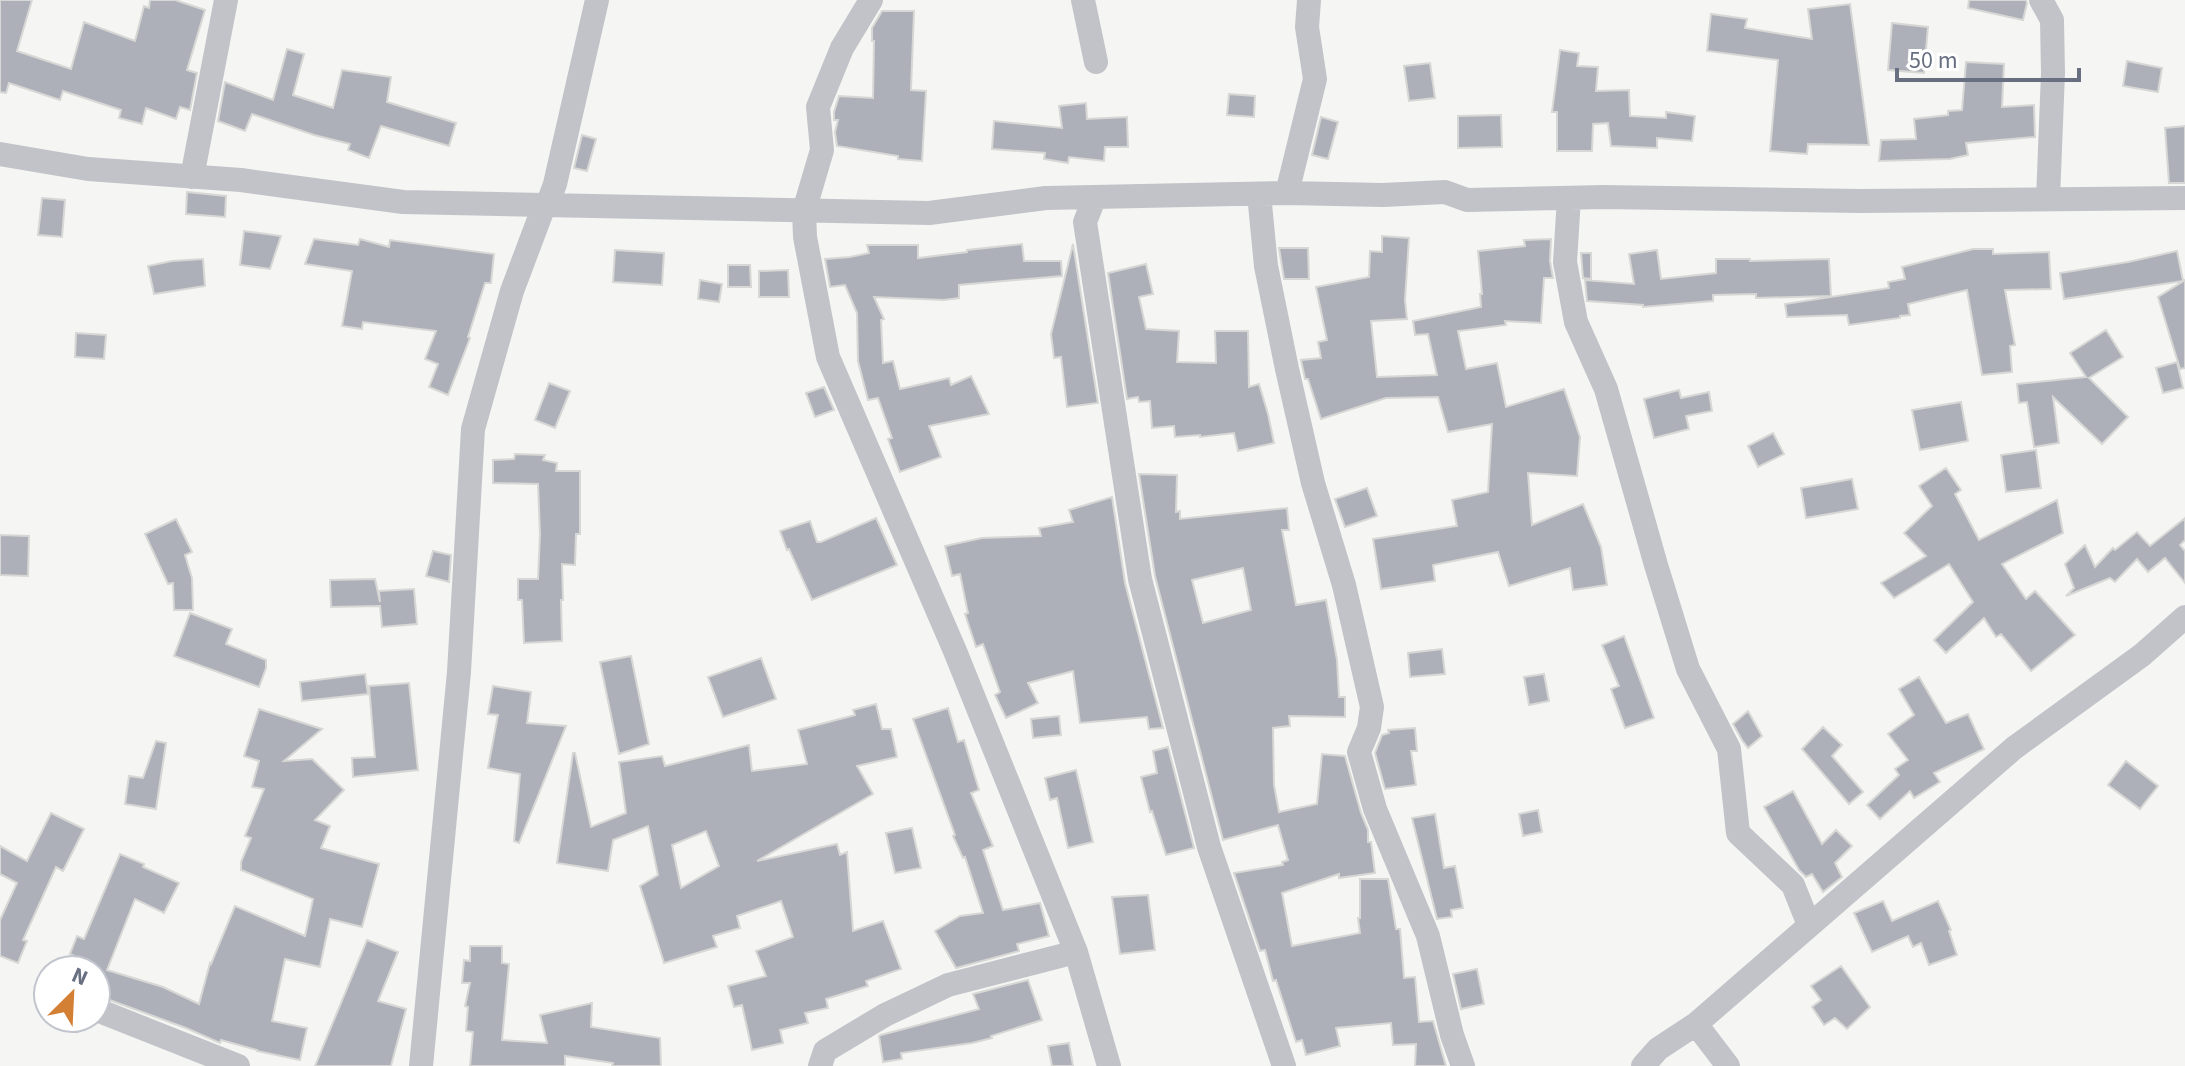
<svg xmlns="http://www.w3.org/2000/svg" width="2185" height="1066" font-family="'Source Sans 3',sans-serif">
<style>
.building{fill:#adb0b8;stroke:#d7d7d5;stroke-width:2;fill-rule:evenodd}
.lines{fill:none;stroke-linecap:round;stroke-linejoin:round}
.minor{stroke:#c1c3c8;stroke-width:24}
</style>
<rect width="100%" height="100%" fill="#f5f6f3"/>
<path class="building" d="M0,0H32L17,51L71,69L84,22L135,41L144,6L149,8L150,0H175L205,10L187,70L197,73L190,110L180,107L176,119L146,108L142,124L119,118L121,110L63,91L60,100L9,83L6,93L0,92Z
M1969,0H2026L2027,3L2023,20L1968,8Z
M1850,4L1869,145L1808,144L1807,154L1770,151L1778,60L1707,51L1711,14L1747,19L1745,28L1812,39L1808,9Z
M882,11H914L911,90L926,91L922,161L898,159V156L837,146L835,132L838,120H834V112L839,96L873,98L874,41H872V28Z
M1892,23L1928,27L1924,73L1888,70Z
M287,49L304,54L293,95L333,108L342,70L391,77L387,102L456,123L449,146L381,126L369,158L348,150L350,144L314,135L252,114L245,131L218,121L225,82L273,100Z
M1560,50L1579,53L1577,66L1598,67L1596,91L1629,90L1630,116L1666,118V112L1695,116L1692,141L1657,138V148L1611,146L1608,123L1593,124L1592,151H1557V112H1552Z
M2127,61L2162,68L2158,92L2123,86Z
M1966,62L2004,64L2002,107L2034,105L2035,137L1966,143L1968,155L1950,159L1879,161L1881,140L1916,139L1914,119L1948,115V111L1962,110Z
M1430,63L1435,98L1409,101L1404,66Z
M1229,94L1255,96L1254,117L1227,115Z
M1086,103L1087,119L1127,117L1128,147H1105L1104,161L1069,157L1068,163L1044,159L1045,153L992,149L994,121L1062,128L1059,106Z
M1501,115L1502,147L1458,148V116Z
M1321,117L1338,122L1328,159L1312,155Z
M2185,126V183H2169L2165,128Z
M582,135L596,139L587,171L574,168Z
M187,192L226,196L225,217L186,214Z
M42,198L65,200L62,237L38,235Z
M244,231L281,236L270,269L240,265Z
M1382,236L1409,238L1405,300L1407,319L1371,321L1377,377L1437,375L1428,334L1415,335L1413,321L1481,307L1480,294H1482L1478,251L1525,246L1524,240L1551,239L1550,261L1553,278H1544L1541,323L1505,321L1506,325L1458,331L1466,369L1497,363L1506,407L1564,389L1580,437L1577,476L1528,473L1532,525L1583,504L1601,547L1607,585L1573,590L1570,568L1509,586L1498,552L1433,565L1435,581L1381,589L1373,539L1457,526L1452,500L1488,492L1492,424L1448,432L1438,397L1386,398L1321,419L1308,379H1305L1301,360L1321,358L1318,342L1327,340L1316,287L1369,277L1370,251L1382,252Z
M314,239L358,245L360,239L389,247L390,240L494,254L491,283H485L468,337L470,338L448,395L429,387L438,364L425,359L436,331L363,322L362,329L342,326L352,271L305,264Z
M1022,244L1024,261H1061L1062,276L959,285V298L944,300L874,297L884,319L881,320L883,363L893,361L900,389L949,378L951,385L971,376L989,414L929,426L941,457L900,472L888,439L892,438L878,398L868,400L858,361L857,313L845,285L830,287L825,259L850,257L869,253L867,245H918V258L967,252V250Z
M1073,244L1098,403L1067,407L1061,357L1054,358L1051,334Z
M1279,248H1308L1309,279H1284Z
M1973,249H1993V254L2049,252L2051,289L2005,290L2015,345L2010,346L2012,372L1982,375L1967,290L1908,304L1910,315L1900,316V318L1849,325L1847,315L1787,317L1785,304L1889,288L1888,282L1905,279L1902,267Z
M615,250L664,253L662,285L613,282Z
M1657,250L1661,279L1716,273V259H1750V261L1829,259L1831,296L1756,298V294L1713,295V301L1643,307V305L1587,301L1585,280L1634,284L1629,254Z
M2177,251L2183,281L2064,299L2060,273L2128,262Z
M1581,253H1591V279L1583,278Z
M203,259L205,286L154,294L148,266L172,261Z
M1146,264L1153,294L1139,297L1146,329L1179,331L1177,362L1216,363L1215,331H1248L1249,387L1259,384L1268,414L1274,443L1238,451L1234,433L1200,437V435L1175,437L1174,426L1152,428L1150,401L1139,402L1138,397L1127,399L1108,273Z
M728,265H750L751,287H728Z
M788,270L789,297H759V271Z
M700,280L722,284L719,302L698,299Z
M2185,280V368L2180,369L2158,297Z
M2106,330L2123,357L2089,378L2128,417L2102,444L2053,397L2059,443L2034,447L2027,402L2019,403L2017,384L2086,377L2070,353Z
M76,333L106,335L104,359L75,357Z
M2177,362L2183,388L2163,393L2156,368Z
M549,383L570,391L555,428L535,420Z
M824,387L834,410L815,417L806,393Z
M1679,390L1681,398L1709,392L1712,411L1686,416L1689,429L1654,438L1644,399Z
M1961,402L1968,441L1920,450L1912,410Z
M1773,433L1784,454L1758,467L1748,446Z
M2036,450L2041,488L2006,492L2001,455Z
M515,454L545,455L543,460L557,463L556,471H580V534H576L575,565L562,564L563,600H561L562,641L524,643L522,600H518V579H538L540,534L538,484L493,483V460L514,459Z
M1946,468L1961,490L1955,494L1979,540L2057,500L2063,533L2002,564L2026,599L2035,591L2075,635L2031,671L2001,634L1996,637L1984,618L1946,653L1934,640L1973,602L1949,564L1894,598L1881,583L1926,556L1904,533L1932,506L1919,486Z
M1139,474L1177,475L1176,512L1180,511V519L1287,508L1289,530H1282L1296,605L1326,600L1337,660L1339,697H1345V717L1289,716L1290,726L1273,728L1274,785L1279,812L1317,804L1322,754L1345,756L1361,813L1368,830V842H1371L1375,873L1339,878V874L1282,893L1292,946L1360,933L1358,918H1360V879H1388L1396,929H1400L1404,978L1415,977L1419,1022L1433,1021L1446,1066H1415L1416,1044L1393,1045L1391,1023L1336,1028L1340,1046L1306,1055L1302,1040L1296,1042L1276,980L1273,981L1265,950L1260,951L1234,873L1283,865L1282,862L1288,860L1278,825L1223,840L1155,576ZM1243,568L1251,610L1203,623L1192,580Z
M1852,479L1858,509L1806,518L1801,488Z
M1367,488L1377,516L1345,527L1335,499Z
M1112,497L1125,583L1163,728L1149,729L1147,717L1080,723L1073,671L1028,683L1038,703L1006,718L995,695L1000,692L983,644L976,647L965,614L968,613L960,574L952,576L945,546L982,538L1041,536L1039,528L1073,522L1069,510Z
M876,518L897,565L812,600L789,549L787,550L780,531L810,521L817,542H821Z
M2185,518V540L2180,545L2185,551V583L2165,558L2148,572L2137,559L2115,582L2110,578L2066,596L2074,588L2065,564L2085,545L2095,567L2113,548L2115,550L2137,532L2150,546Z
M176,519L192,552L185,555L192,578L193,610H174L173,583L168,584L145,534Z
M0,535L29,536L28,576L0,575Z
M433,551L451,555L449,582L426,576Z
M375,579L380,602L379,591L414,589L417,624L382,627L380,606L331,607L330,580Z
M190,613L232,629L226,644L266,660V668L259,687L174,656Z
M1624,636L1654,718L1625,728L1611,689L1619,686L1602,645Z
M1442,649L1445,674L1410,677L1408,653Z
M631,656L649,744L619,754L600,662Z
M761,658L776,699L723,717L708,677Z
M365,674L368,694L302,701L300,682Z
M1544,674L1549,701L1529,705L1524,677Z
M1919,677L1946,723L1968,714L1984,749L1934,773L1940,782L1914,798L1910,791L1880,819L1867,805L1899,775L1895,769L1908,760L1888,734L1914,715L1899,689Z
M409,683L418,770L353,777L352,758L375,757L369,686Z
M493,686L531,692L527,723L566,726L519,843L514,841L520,774L488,768L498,715L488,714Z
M876,704L882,729H891L897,757L857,766L873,794L757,861L837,844L840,855L847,852L853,931L883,921L901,969L866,981L868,986L826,999L828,1008L805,1013L808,1023L780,1030L783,1043L752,1050L742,1005L734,1007L728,986L766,976L756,951L793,937L781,901L737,916L740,928L713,936L717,947L664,963L640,886L658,875L648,826L613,840L608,871L557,863L573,753H575L591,827L626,813L619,762L662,756L665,766L749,745L752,771L807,764L798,730L855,715L853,710ZM706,831L719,866L681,888L672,845Z
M948,708L958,742L964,740L979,790L971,793L993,846L983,850L1003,910L1040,903L1049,936L1017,944L1019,951L956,968L935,931L960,916L983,913L965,857L963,858L953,836L955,835L913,719Z
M259,709L322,729L284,761L312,759L344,790L315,820L330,826L321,848L379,864L362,927L330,919L320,967L285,959L272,1021L307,1028L300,1060L257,1051V1050L221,1040L220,1043L186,1028L96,995V970H67L74,956L70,954L77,936L84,939L120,854L144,864L143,867L179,883L164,913L135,899L107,970L163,987L199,1004L210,963L211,964L235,906L305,936L313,899L241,870V862L251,838L245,836L264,789L252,787L259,761L244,756Z
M1748,711L1762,736L1748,748L1742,740L1733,724Z
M1059,716L1061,735L1033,738L1031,719Z
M1823,727L1842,745L1832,756L1863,792L1849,804L1802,749Z
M1415,728L1417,751H1411L1416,785L1385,789L1375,753L1382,735L1389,733L1388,730Z
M156,741L166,743L156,809L125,804L129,776L143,778Z
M1168,747L1194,848L1166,855L1152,811L1150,812L1141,777L1157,773L1153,751Z
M2126,761L2158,786L2140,809L2108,785Z
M1076,770L1093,842L1068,848L1057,798L1050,800L1045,778Z
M1793,791L1822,844L1836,830L1852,846L1835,863L1842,877L1823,892L1812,874L1806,877L1799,870L1764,807Z
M1538,810L1542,832L1523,836L1519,814Z
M51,813L84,829L63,871L56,867L23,940L27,941L18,963L0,956V920L17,883L0,874V846L27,861Z
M1435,814L1444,868L1455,866L1463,908L1451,910L1452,917L1437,919L1412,818Z
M912,828L921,868L895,873L886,833Z
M1148,895L1155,950L1120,954L1112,897Z
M1883,901L1892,921L1938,901L1951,930L1949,931L1957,955L1929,965L1921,943L1913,947L1908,936L1872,952L1854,913Z
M367,940L398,952L378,1001L406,1009L391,1066H315Z
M470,946H502V963L509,964L502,1040L547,1043L540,1015L592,1003L591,1027L660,1038L661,1066H612L613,1063L565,1056V1066H470L473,1032L466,1031L468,1007L465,1006L470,983H462L464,960L470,961Z
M1841,966L1870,1007L1847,1029L1835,1018L1824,1025L1812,1007L1821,1000L1811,986Z
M1477,969L1484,1004L1461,1009L1453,974Z
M1028,980L1042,1020L991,1036L992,1038L972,1043L901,1053L902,1059L883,1062L879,1036L881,1035L979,1009L973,994Z
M1069,1043L1073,1066H1052L1048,1046Z"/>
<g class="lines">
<path class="minor" d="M871,0L842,48L818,107L822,150L804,211L805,237L828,357L955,651L1076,952L1109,1066
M1083,0L1096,62
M2041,0L2052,20L2053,73L2048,199
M0,154L88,169L241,180L403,202L929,213L1046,198L1287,193L1315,79L1307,27L1309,0
M192,177L226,0
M1287,193L1383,195L1445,192L1467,200L1604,197L1860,201L2185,198
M1259,194L1266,266L1287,369L1313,483L1344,585L1372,707L1369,728L1359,752L1375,809L1428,936L1452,1035L1463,1066
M1569,198L1565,262L1576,322L1606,389L1656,565L1688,669L1729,749L1738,833L1793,885L1809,925
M1094,199L1085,222L1140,579L1209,847L1284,1066
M547,206L555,184L597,0
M97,1010L238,1066
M1696,1024L1728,1066
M421,1066L459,672L473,429L512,291L544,206
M820,1066L825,1051L885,1015L948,985L1076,952
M1643,1066L1658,1049L1696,1024L2014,748L2142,655L2185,617"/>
</g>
<g transform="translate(72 994) rotate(24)"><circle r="38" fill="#ffffff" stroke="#c2c5cd" stroke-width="2"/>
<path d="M0-6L14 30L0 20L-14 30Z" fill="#d48034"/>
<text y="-12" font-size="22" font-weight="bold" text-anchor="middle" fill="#676f81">N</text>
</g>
<path d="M1897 68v12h182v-12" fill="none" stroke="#676f81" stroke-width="4"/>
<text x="1909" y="68" font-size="24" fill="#676f81" stroke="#ffffff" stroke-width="6" paint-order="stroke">50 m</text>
</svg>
